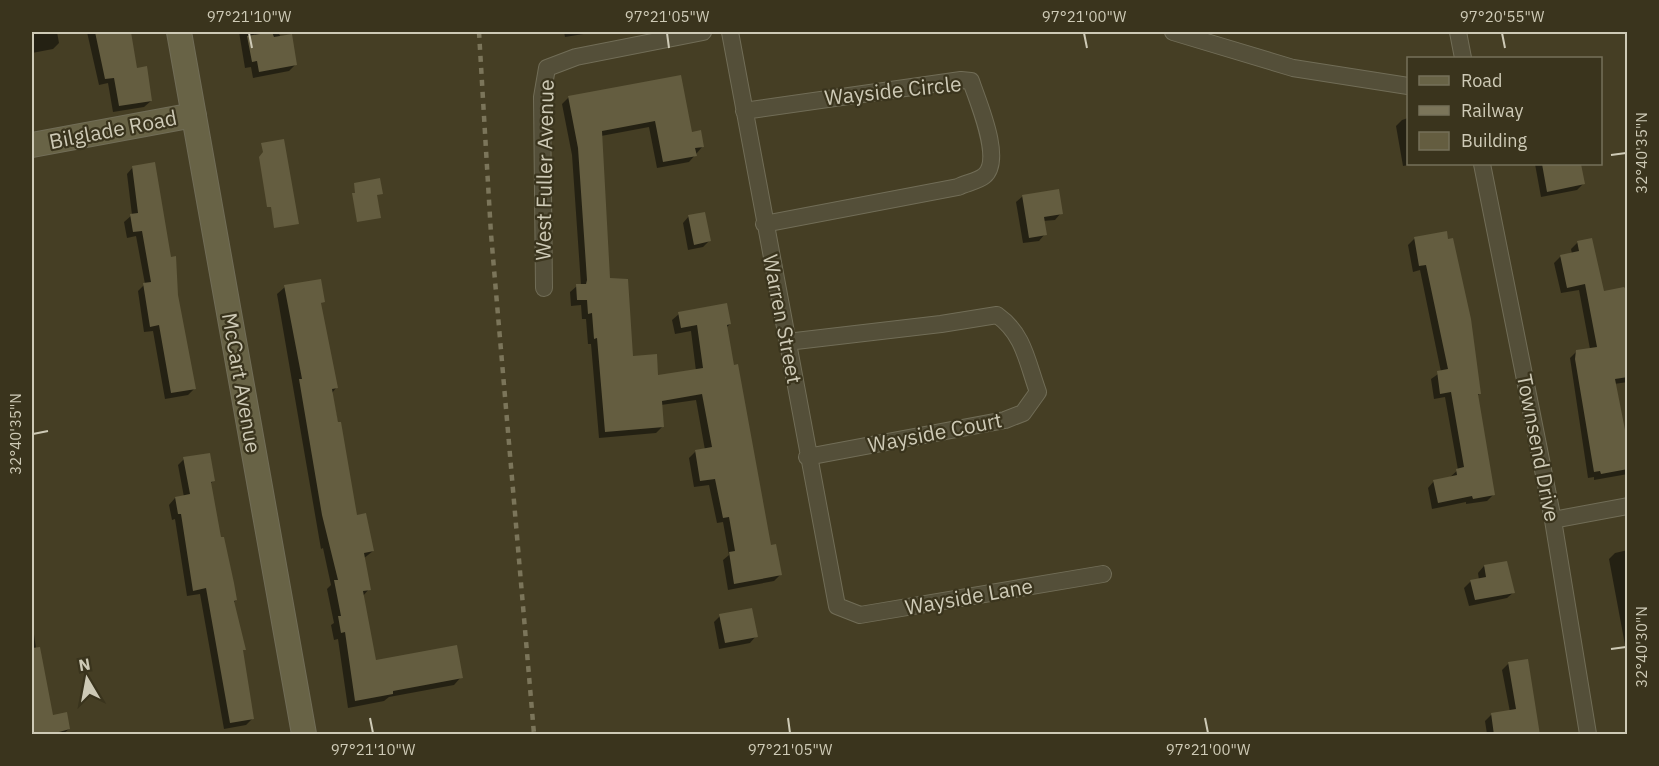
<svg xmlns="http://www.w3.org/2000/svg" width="1659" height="766" font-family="'IBM Plex Sans',sans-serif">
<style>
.shadow{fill:#0007}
.building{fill:#645d40}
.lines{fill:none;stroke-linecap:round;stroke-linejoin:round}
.street-casing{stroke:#716d57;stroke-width:18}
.secondary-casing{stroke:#716d57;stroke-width:26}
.street{stroke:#544f39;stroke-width:16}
.secondary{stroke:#686346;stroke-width:24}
.rail{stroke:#7b755a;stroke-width:4.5;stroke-dasharray:6 6;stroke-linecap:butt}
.ticks{fill:none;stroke:#cecab6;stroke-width:2}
.labels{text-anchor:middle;stroke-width:4.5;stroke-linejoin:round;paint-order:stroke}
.street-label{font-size:21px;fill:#cecab6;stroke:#3a341d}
.neatline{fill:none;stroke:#cecab6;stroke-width:2}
.ticks-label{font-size:15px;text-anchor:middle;fill:#cecab6}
</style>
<rect width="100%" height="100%" fill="#453e24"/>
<path class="shadow" d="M32,32H57L59,43L53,49L32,53Z
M87,32H129L135,70L151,101L144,107L113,112L108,83L99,85Z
M239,32H278L295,65L289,71L253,78L251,67L245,68Z
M564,32H596L565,37Z
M680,77L691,133L703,146L689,162L657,168L649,127L601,136L609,280L631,358L657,377L696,371L691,331L675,334L672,320L679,314L730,324L726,328L769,546L780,575L774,581L728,590L723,560L729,555L723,522L717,523L709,485L694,487L689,458L696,451L705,450L696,400L661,405L663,426L656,433L599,438L591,344H588L586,319H582L581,305L571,306L570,292L577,286L581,285L572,155L562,104L569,97Z
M1408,118V164H1415L1403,166L1396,126L1402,120Z
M1535,164H1579L1583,184L1577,190L1541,197Z
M133,167L176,295L194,389L188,395L165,399L153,331L144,332L138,291L145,284L136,236L127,238L124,222L132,215L127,174Z
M1023,196L1061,213L1055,220L1043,221L1045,234L1039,241L1023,243L1016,202Z
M689,216L709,241L703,247L688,250L683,223Z
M1415,238L1480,393L1476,397L1493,495L1487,501L1466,504V502L1432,509L1428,488L1434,481L1450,477L1458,470L1445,397L1434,399L1431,379L1441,372L1420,270L1413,272L1408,245Z
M1578,242L1603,293L1628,294V382L1614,384L1625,441H1628V474L1594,480V477L1588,478L1570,358L1577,351L1590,349L1579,290L1561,293L1554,263L1560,257L1572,254L1571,249Z
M285,287L323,301L320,304L336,388L332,393L356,517L373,551L363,559L369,589L363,596L375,662L461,677L454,685L389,697L384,701L348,708L338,639L334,640L331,625L334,623L327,589L331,585L323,548L321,549L277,294Z
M184,459L213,481L210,484L220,539L236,600L233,603L244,649L241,652L253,718L246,725L224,729L200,594L187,596L175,519L172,520L169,505L175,498L184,497L178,465Z
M1628,550V661L1609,559L1615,553Z
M1484,566L1514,592L1507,598L1469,606L1464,588L1471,581L1479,580L1478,573Z
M720,616L756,636L750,643L719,649L714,622Z
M32,620L39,670L51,717L69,729L63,734H32Z
M1509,663L1537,734H1487L1485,721L1491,715L1510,712L1502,670Z"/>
<path class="building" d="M95,32H131L137,68L147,66L152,101L119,106L114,78L105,79Z
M272,32L274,37L292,34L297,65L259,72L257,61L252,62L247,36Z
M681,75L692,132L701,130L704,147L695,148L697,156L663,162L655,121L602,131L610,278L628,279L633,356L657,354L658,375L703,368L697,325L681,328L678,312L727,303L731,324L727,325L734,365L738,364L771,545L776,544L782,575L734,584L729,552L735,551L729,517L723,518L715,479L700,481L695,450L712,447L702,394L662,401L664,427L605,432L597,338L594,339L592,313L588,314L587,300H577L576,284H586L587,280L578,148L568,96Z
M284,139L299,224L274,228L271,207H267L259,157L263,152L261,143Z
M155,162L171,257L176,256L178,295L196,389L171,393L159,325L150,327L143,283L151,282L142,231L133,232L130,214L138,213L132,166Z
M1542,164H1581L1585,184L1547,192Z
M380,178L383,194L377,195L381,218L357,222L352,193H355L354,183Z
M1059,189L1063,214L1044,217L1047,235L1029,238L1022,195Z
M705,212L711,241L694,245L688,215Z
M1447,231L1448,239L1453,238L1471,319L1481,394H1478L1495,495L1473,499L1472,496L1438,503L1433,480L1457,475L1456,469L1464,467L1451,392L1440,394L1437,371L1448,369L1426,265L1419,266L1414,237Z
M1592,238L1604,291L1624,287L1628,292V377L1615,379L1628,445V469L1601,474L1600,471L1594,472L1575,359L1576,350L1597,347L1585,284L1567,288L1560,255L1579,251L1577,241Z
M321,279L325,302L321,303L338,388L332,389L338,422H341L357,515L366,513L374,551L364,553L371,590L363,591L376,660L457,645L463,678L393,691V694L355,701L345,632L341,633L338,616H341L334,580H338L322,515L299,379H302L284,285Z
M210,453L215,481L211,482L221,537H224L234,583L237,600L234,601L246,650H243L254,719L230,723L206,588L193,591L181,514H178L175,497L190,494L183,457Z
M1507,561L1515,593L1475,600L1470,580L1486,577L1484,565Z
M752,608L758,637L725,643L719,614Z
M40,647L53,715L67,712L70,729L59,732L60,735H32V648Z
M1528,659L1540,735H1494L1491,713L1516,709L1508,662Z"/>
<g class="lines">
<defs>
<path id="street" d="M730,32L837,606L860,615L1103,574
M1173,32L1293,68L1408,86
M1458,32L1463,58
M744,111L961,80L971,81C977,100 1004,160 984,176C978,181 966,183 958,187L764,224
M1482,164L1553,520L1588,734
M544,288L542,97L547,68L576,57L703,32
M787,342L941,324L997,315C1024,334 1027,362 1038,392L1023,413L1005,420L807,457
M1553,520L1628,506"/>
<path id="secondary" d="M179,32L304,734
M32,145L194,115"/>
</defs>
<use href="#street" class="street-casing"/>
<use href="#secondary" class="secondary-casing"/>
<use href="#street" class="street"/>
<use href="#secondary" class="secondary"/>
<path class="rail" d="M479,32L491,234L534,734"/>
</g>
<path class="ticks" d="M249,33L252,48M667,33L669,48M1084,33L1087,48M1502,33L1505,48M1611,155L1626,153M33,434L48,431M1611,649L1626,647M370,718L373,733M788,718L790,733M1205,718L1208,733"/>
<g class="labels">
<g class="street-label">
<text transform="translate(893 91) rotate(-6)" y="7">Wayside Circle</text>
<text transform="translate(113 130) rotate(-11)" y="7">Bilglade Road</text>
<text transform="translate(545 170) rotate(-89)" y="7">West Fuller Avenue</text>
<text transform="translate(782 319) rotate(79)" y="7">Warren Street</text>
<text transform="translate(241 383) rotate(80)" y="7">McCart Avenue</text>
<text transform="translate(935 433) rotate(-11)" y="7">Wayside Court</text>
<text transform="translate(1538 448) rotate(79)" y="7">Townsend Drive</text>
<text transform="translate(969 597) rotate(-10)" y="7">Wayside Lane</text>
</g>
</g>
<rect width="1659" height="766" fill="none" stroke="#3a341d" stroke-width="66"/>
<rect x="1407" y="57" width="195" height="108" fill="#3a341d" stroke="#75705a" stroke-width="1.5"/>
<rect x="1419" y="76" width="30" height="9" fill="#686346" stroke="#75705a" stroke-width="1.5"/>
<text x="1461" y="87" font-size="18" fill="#cecab6">Road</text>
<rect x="1419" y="106" width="30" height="9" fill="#7b755a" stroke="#75705a" stroke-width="1.5"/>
<text x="1461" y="117" font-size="18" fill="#cecab6">Railway</text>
<rect x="1419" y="132" width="30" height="18" fill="#645d40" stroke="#75705a" stroke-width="1.5"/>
<text x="1461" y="147" font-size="18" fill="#cecab6">Building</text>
<g transform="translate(87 679) rotate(350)" stroke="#3a341d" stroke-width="4.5" paint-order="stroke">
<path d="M0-4.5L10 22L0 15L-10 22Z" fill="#cecab6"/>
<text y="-9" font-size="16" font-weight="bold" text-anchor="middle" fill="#cecab6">N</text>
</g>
<rect x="33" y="33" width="1593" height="700" class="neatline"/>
<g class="ticks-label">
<text x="249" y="22">97°21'10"W</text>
<text x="667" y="22">97°21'05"W</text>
<text x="1084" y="22">97°21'00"W</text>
<text x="1502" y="22">97°20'55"W</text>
<text transform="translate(1642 153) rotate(-90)" y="5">32°40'35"N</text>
<text transform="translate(16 434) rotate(-90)" y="5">32°40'35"N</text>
<text transform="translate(1642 647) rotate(-90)" y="5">32°40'30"N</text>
<text x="373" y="755">97°21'10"W</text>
<text x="790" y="755">97°21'05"W</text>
<text x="1208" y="755">97°21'00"W</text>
</g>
</svg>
